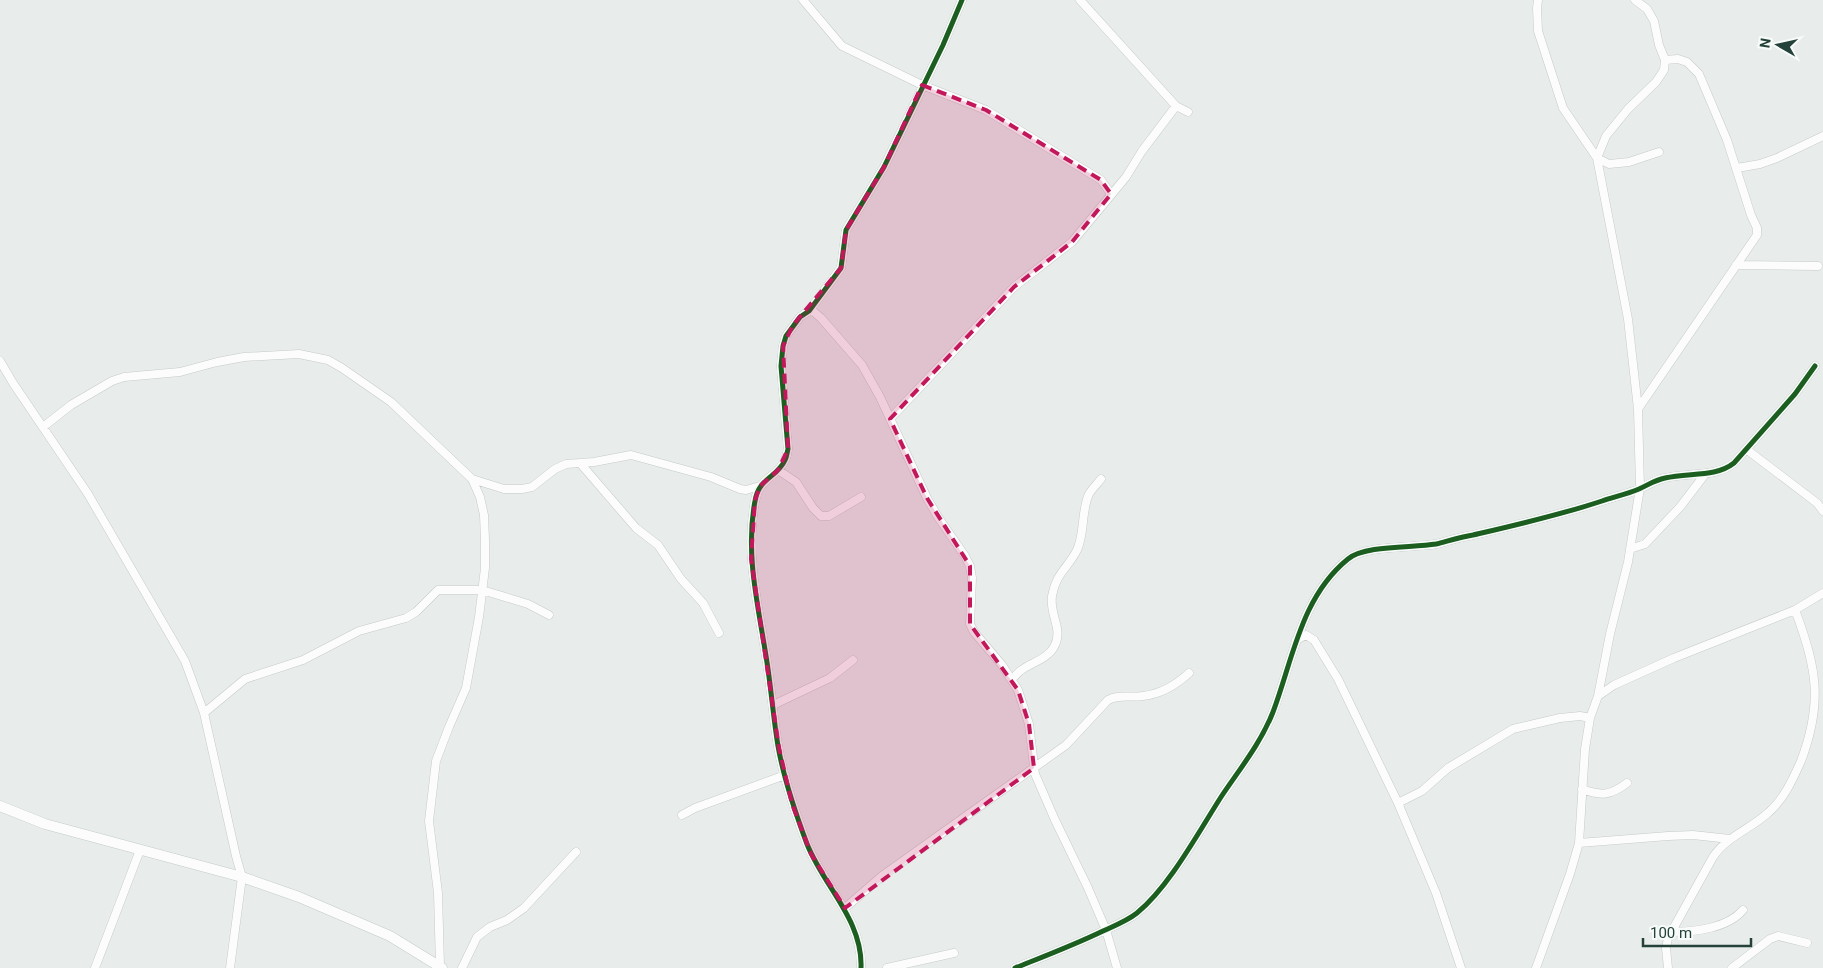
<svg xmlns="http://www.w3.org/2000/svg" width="1823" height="968" font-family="Roboto,sans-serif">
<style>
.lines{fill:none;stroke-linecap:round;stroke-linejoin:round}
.street-casing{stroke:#c5cac8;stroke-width:9}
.secondary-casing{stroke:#c3cbc8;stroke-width:11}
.street{stroke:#fcfcfc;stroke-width:8}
.secondary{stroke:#fcfcfc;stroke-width:10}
.cycleway-casing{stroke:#f7fbf9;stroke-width:8}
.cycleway{stroke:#1b5e20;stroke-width:5}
.marked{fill:#c2185b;fill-opacity:0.2;stroke:#c2185b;stroke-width:4;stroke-dasharray:10 6;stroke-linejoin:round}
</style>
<rect width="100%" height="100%" fill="#e8edeb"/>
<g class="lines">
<defs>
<path id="street" d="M803,0L842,46L922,85L986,110L1101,180L1111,194
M1080,0L1176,106L1188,112
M1538,0L1537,8L1538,31L1563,108L1597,158L1609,164L1629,162L1659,152
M1737,168L1760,164L1777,158L1823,136
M1736,265L1818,266
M809,311L814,312L821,318L862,365L880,397L927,498L938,517L965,556L970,566L972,578L970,624L974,632L1002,665L1018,690L1029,724L1035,774L1055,820L1088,888L1106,930L1117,968
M0,361L13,383L88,494L185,661L204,713L236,856L242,877L230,968
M1638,409L1757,235V228L1751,215L1727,140L1699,74L1687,62L1678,59L1665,60
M890,419L1014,287L1072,242L1126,177L1142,151L1176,106
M43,427L71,405L112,381L124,377L180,372L217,362L244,357L299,354L328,360L342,368L391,402L472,479L480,497L484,515L485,540V568L479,617L466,688L449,727L436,761L429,821L438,893L440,966
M1746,449L1817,503L1823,511
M580,463L636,528L658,545L681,579L703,603L719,633
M778,470L796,482L813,508L821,516H829L861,497
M472,479L504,489H522L532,487L555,469L566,464L594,462L631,455L711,477L740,489L746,490L760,486
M1630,549L1645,544L1680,507L1706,473
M1296,640L1306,635L1314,640L1338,679L1398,803L1436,893L1461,968
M1012,679C1015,676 1019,671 1023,669C1033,662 1047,659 1054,647C1064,629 1049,615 1052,596C1056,573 1068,568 1077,550C1085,533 1081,511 1089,494C1092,489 1097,484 1101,479
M1598,696L1610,634L1628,562L1640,488L1638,409L1628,319L1597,158L1606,136L1628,109L1656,82L1664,70L1665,60L1659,45L1654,21L1647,9L1635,0
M773,705L830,678L853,660
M204,713L245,679L303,660L359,631L406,618L416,612L438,590H482L528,604L549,615
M1582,789C1601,796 1610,796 1627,783
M1398,803L1422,791L1448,768L1513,729L1560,718L1580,716L1590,718
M682,815L695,808L785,775
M1579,843L1668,836L1693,835L1730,839
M845,908L882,876L931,841L1066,745L1108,700C1119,694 1131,698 1143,696C1161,694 1176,685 1189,673
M1672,932C1695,932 1728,928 1743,910
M95,968L140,850
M462,968L477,937L490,927L507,920L524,908L576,852
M861,968C863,920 824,887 807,844C795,812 784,780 778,746C773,716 771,686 766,656C758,605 745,553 755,501C759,477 777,478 785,460C787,457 787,452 788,449L781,366L783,346L786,336L800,317L809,311L841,268L846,230L884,167L943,45L962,0
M887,968L954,953
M1015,968C1045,956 1074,945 1103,931C1114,926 1127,921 1137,913C1169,887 1198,833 1221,797C1239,770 1261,743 1273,712C1293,659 1301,597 1348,559C1365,545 1412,548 1436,544C1448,541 1460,537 1473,535C1516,525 1560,515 1602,501C1614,497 1627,494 1639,489C1648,485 1655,480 1665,478C1688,472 1715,478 1734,463L1795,394L1815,366
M1536,968L1570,874L1579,843L1585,749L1590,718L1598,696L1614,685L1674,658L1795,610L1823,593
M1668,968L1666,948L1668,938L1713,857C1727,836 1751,829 1769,812C1784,799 1793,779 1801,761C1823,703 1817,667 1795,610
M1732,968L1770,939L1778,936L1807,943"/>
<path id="secondary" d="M0,806L45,824L242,877L299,897L390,936L442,968"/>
</defs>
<use href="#street" class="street-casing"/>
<use href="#secondary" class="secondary-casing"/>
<use href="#street" class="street"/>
<use href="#secondary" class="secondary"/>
<defs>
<path id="cycleway" d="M861,968C863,920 824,887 807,844C795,812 784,780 778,746C773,716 771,686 766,656C758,605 745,553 755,501C759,477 777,478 785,460C787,457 787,452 788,449L781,366L783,346L786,336L800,317L809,311L841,268L846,230L884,167L943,45L962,0
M1015,968C1045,956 1074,945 1103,931C1114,926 1127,921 1137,913C1169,887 1198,833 1221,797C1239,770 1261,743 1273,712C1293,659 1301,597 1348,559C1365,545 1412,548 1436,544C1448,541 1460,537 1473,535C1516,525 1560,515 1602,501C1614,497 1627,494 1639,489C1648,485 1655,480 1665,478C1688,472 1715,478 1734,463L1795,394L1815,366"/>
</defs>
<use href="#cycleway" class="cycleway-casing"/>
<use href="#cycleway" class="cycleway"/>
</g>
<path class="marked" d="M922,85L986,110L1101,180L1111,194L1072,242L1014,287L890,419L927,498L970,566V624L1018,690L1029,724L1034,768L845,908L811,854L792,804L779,748L751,559L755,500L760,486L778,470L788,449L783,346L793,325L841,268L846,230L884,167Z"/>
<g transform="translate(1778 45) rotate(279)" stroke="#f7fbf9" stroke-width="4" paint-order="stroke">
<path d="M0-4L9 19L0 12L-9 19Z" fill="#24423a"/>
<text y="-8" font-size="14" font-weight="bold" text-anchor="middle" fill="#24423a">N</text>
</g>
<path d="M1643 938v8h108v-8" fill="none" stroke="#24423a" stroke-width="2.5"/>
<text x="1650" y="938" font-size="15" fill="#24423a" stroke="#f7fbf9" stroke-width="4" paint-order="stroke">100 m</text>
</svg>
